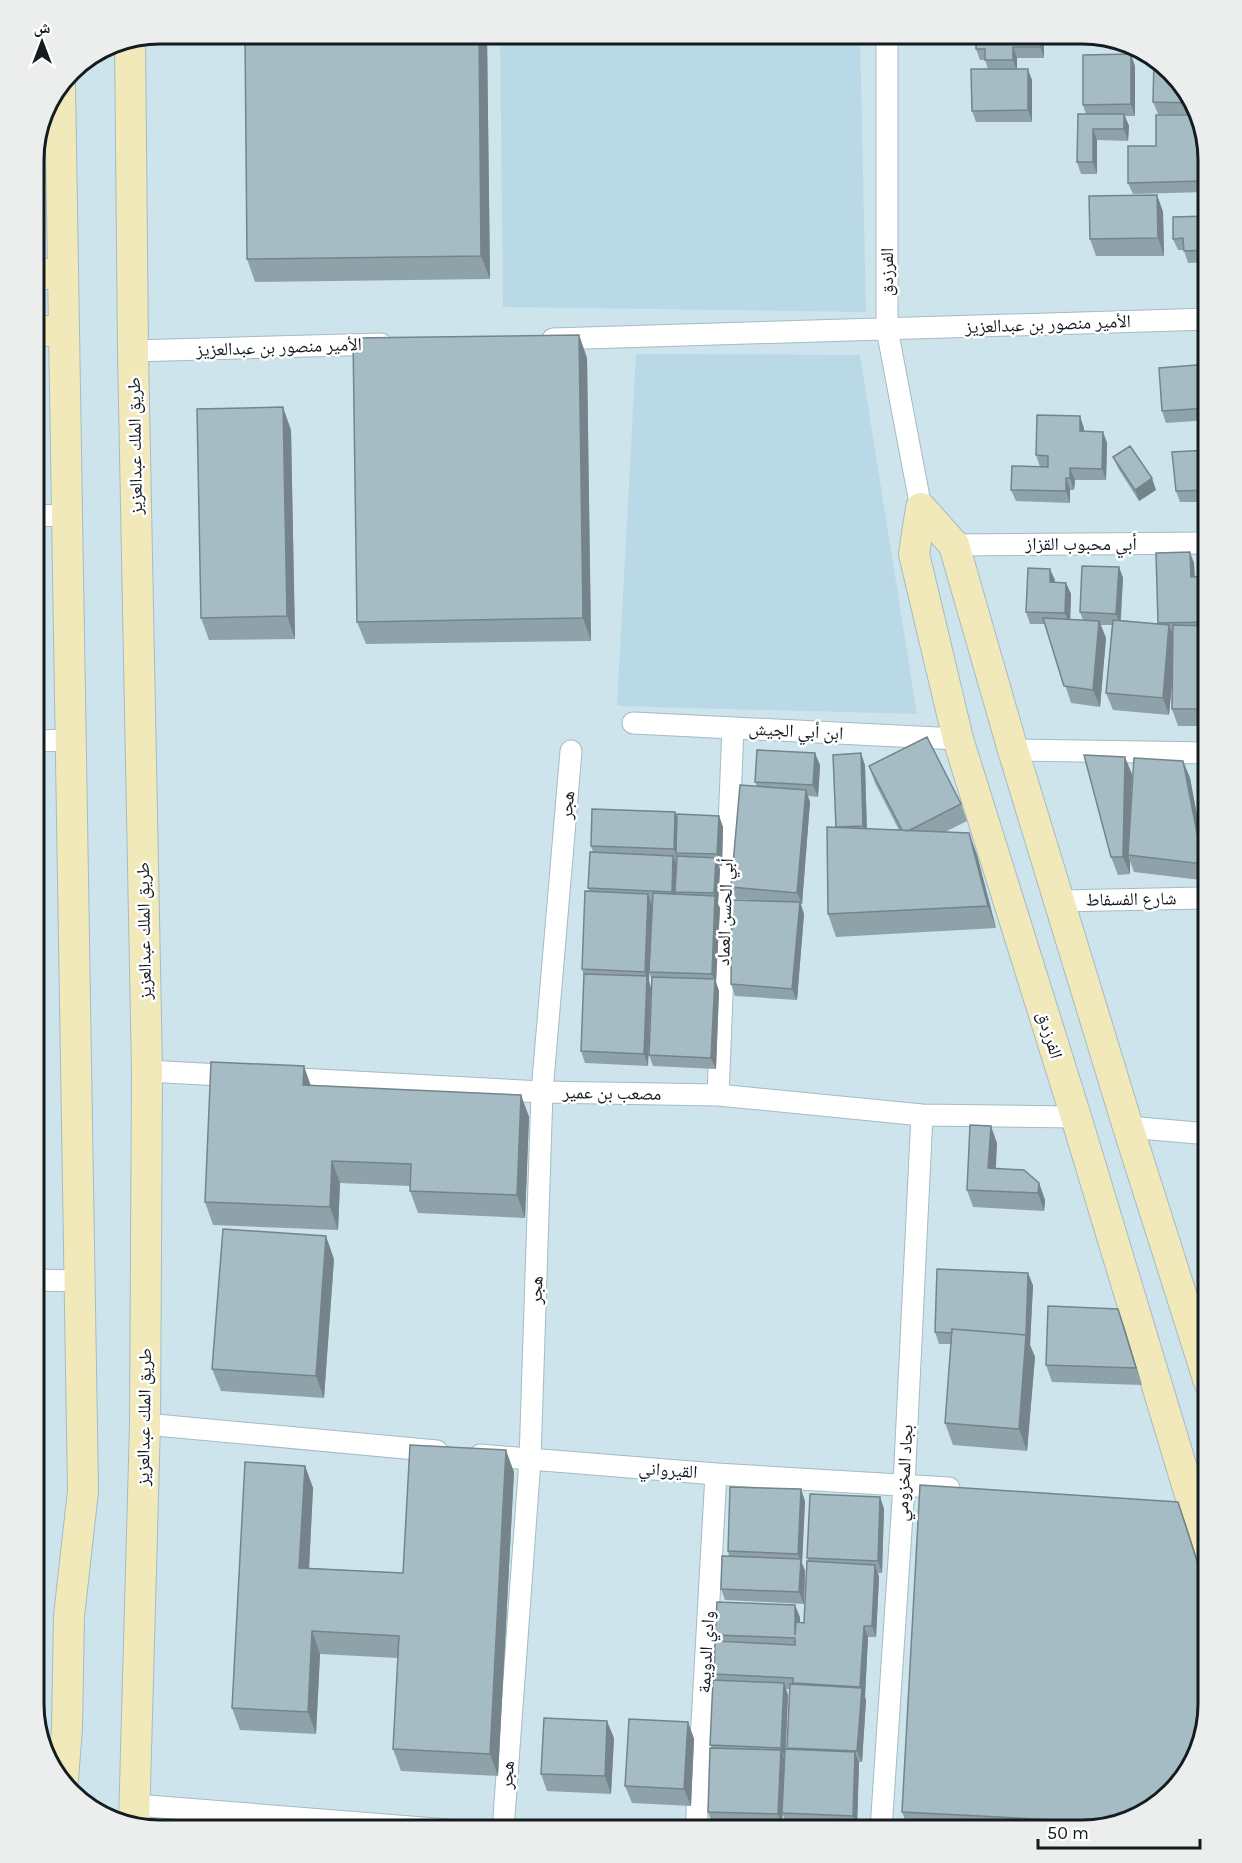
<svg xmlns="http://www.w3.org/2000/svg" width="1242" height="1863" font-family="Karla,'Noto Naskh Arabic',sans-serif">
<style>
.built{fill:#bad9e6}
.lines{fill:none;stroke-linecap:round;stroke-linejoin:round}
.street-casing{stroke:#a5bbc4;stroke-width:23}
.secondary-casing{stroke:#a5bbc4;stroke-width:32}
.street{stroke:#fff;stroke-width:21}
.secondary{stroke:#f2e9bb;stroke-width:30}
.wall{fill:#8fa2a9;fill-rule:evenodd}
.shaded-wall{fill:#74848a}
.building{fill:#a6bcc5;stroke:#74848a;stroke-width:1.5}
.labels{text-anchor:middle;stroke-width:5;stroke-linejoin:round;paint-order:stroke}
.street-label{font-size:18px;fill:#141c1f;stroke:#fff}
.rim{fill:none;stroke:#141c1f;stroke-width:3}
</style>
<rect width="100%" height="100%" fill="#cde4ed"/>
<path class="built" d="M500,33H860L866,312L503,307Z
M636,354L860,355L917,714L617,706Z"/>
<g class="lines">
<defs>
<path id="street" d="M887,33V329L921,508
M553,339L1209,319
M133,351L381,344
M33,516L67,515
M954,545L1209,543
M633,723L958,739
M33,741L70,740
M1013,750L1209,753
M1059,901L1203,898
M147,1071L239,1076
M280,1078L542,1092L718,1095L922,1115L1076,1117
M718,1095L733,728
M1128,1127L1209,1134
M33,1280L80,1281
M145,1424L437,1451
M480,1455L716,1474L949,1488
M136,1805L448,1830
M503,1830L530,1460L542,1092L571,751
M696,1830L716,1474
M881,1830L904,1485L922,1115"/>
<path id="secondary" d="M130,39L133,351L147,1071L145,1424L134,1824
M60,85L83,1491L69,1616L67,1728L63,1780
M33,274H63
M33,331H63
M921,508L914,554L958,739L1076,1117L1209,1558
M921,508L954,545L1013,750L1128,1127L1209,1382"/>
</defs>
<use href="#street" class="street-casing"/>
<use href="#secondary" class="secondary-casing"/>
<use href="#street" class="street"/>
<use href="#secondary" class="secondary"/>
</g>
<path class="wall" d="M245,33H487L490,279L255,282L247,259Z
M976,33H1050V38H1044V58H1017V69L1032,80V122H976L972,111L988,69L985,60H980L976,49Z
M1135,66V116H1125L1129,126L1128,141L1097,140V174H1081L1077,162L1086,114L1083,105Z
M1192,96L1197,115L1158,114L1153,102Z
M1209,159V203L1206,192L1133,194L1128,183Z
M1157,195L1163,212L1164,256H1096L1090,239Z
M1209,216V262L1188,263L1184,250H1178L1173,239Z
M579,335L587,358L591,641L366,644L357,622Z
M1209,364V420L1166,423L1162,411Z
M1084,428V431L1103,432L1107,443L1106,480H1075L1074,490H1070V503L1016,501L1011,490L1040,467L1036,455Z
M291,430L295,639L209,640L201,618Z
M1209,450V502H1180L1176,491Z
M1113,457L1156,490L1139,501L1118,468Z
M1194,563L1195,577L1209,576V726H1178L1172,709V680L1169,715L1113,710L1106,693L1112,625H1101L1106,638L1100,707L1071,703L1045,624H1030L1026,612L1055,580L1054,582L1066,583L1071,594L1070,620H1083L1080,612L1119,567L1123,578L1121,620L1158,624Z
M1183,761L1190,778L1209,881L1134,872L1130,861V874L1118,875L1111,857L1132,774L1131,798Z
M820,765L818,797L808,796L810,802L802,904H801L804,914L797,1000L735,996L731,984L753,900L736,899L731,887L757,786L755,782Z
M865,765L867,829L899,830L875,783L869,766L961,804L967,821L945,832L969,833L977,855L996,928L836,937L828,914L836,828Z
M675,812L677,818L719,816L723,827L722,866H719L720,869L718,904L720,908L716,982L719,991L716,1069L653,1066L649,1055L652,980L649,972V981L651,988L648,1066L585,1063L581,1051L584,976L582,969L590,892L588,888L593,852L591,846Z
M311,1086L521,1095L529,1117L525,1218L418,1213L410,1191V1186L340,1183L338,1230L213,1225L205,1202Z
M1209,1131V1166L1202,1145Z
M997,1143L995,1169L1039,1183L1045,1200L1044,1211L973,1207L967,1190Z
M334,1259L324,1398L221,1391L212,1369Z
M1033,1285L1030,1345L1035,1357L1027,1451L953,1445L945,1423L951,1344H939L935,1332Z
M1118,1309L1124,1326L1142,1385L1052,1382L1046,1365Z
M305,1466L313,1488L309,1568L403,1573L514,1472L498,1776L401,1771L393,1749L398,1658L320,1654L316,1734L240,1730L232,1708Z
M880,1497L884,1509L882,1573H878L879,1577L876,1637H868L865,1697L866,1700L862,1762H859L857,1828L786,1825L783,1815L782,1826L712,1823L708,1812L712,1748L710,1745L716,1681L714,1674L718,1641L715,1635L800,1617V1622L804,1623L808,1561L807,1558ZM786,1689H789L788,1750L786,1749L788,1695Z
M805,1501L802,1563L805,1571L804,1604L725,1600L721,1589L729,1556L728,1551Z
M1178,1502L1209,1596V1704L1146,1813L1083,1830H909L902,1812Z
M688,1722L694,1739L691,1806L632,1803L625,1786Z
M614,1738L611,1794L547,1791L541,1774Z"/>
<path class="shaded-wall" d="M479,33H487L490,279L481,256Z
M1040,33H1043L1044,38V58L1040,47Z
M1013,47L1017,58V71L1013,60Z
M1131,54L1135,66V116L1131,104Z
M1028,69L1032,80V122L1028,110Z
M1124,114L1129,126L1128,141L1124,129Z
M1093,129L1097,140V174L1093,162Z
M1204,161L1208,173V192L1204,181Z
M1157,195L1163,212L1164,256L1158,238Z
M579,335L587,358L591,641L583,618Z
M283,407L291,430L295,639L287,616Z
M1080,416L1084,428V443L1080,431Z
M1103,432L1107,443L1106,480L1102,469Z
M1070,468L1075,480L1074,490L1070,478Z
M1066,478L1070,490V503L1066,491Z
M1152,478L1156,490L1139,501L1135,490Z
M1190,552L1194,563L1195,588L1191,577Z
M1119,567L1123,578L1120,625L1116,614Z
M1050,569L1055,580L1054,594L1050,582Z
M1066,583L1071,594L1070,625L1065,613Z
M1099,621L1106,638L1100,707L1093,690Z
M1169,625L1176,642L1169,715L1163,698Z
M815,753L820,765L818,797L813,785Z
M861,753L865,765L867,838L863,826Z
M1125,757L1132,774L1130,855H1128L1130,861V874L1123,857Z
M1183,761L1190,778L1209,879L1203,864Z
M806,790L810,802L802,904L797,893Z
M675,812L679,823L676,853L678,861L674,849Z
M719,816L723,827L722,866L717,854Z
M969,833L977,855L996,928L988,906Z
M673,856L678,868L675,892L676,894V903L672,892Z
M716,858L720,869L718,904L720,908L716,982L719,991L716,1069L711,1058L715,983L712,974L715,898L714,893Z
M648,894L652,906L649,981L651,988L648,1066L644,1054L647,979L645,972Z
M800,902L804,914L797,1000L792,989Z
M304,1066L312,1089L303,1085Z
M521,1095L529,1117L525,1218L517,1195Z
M991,1126L997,1143L995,1185L988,1168Z
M332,1161L340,1183L338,1230L330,1207Z
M1039,1183L1045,1200L1044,1211L1038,1193Z
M326,1236L334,1259L324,1398L316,1376Z
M1028,1273L1033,1285L1030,1345L1035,1357L1027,1451L1019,1429L1026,1336Z
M1118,1309L1124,1326L1142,1385L1136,1368Z
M506,1450L514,1472L498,1776L490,1754Z
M305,1466L313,1488L308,1590L299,1568Z
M801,1489L805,1501L802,1563L805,1571L804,1604L799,1592L801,1562L798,1554Z
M880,1497L884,1509L882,1573L878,1561Z
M1178,1502L1186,1524L1209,1596V1599Z
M875,1565L879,1577L876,1637L872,1626Z
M795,1605L800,1617V1646L795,1635Z
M864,1626L868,1637L865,1697L866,1700L862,1762L857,1751L862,1690L860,1687Z
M312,1631L320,1654L316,1734L308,1712Z
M784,1683L788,1695L785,1759L781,1748Z
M607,1721L614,1738L611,1794L605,1776Z
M688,1722L694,1739L691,1806L684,1789Z
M781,1750L785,1762L782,1813V1826L778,1814Z
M855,1752L859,1763L857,1828L853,1816Z"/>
<path class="building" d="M245,33H479L481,256L247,259Z
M976,33H1040V47H1013V60H985V49H976Z
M1131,54V104L1083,105V55Z
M1154,58L1192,96L1194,103L1153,102Z
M971,69H1028V110L972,111Z
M1078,114H1124V129H1093V162H1077Z
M1156,115H1197L1209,159V161H1204V181L1128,183V146H1156Z
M1206,164H1209V194H1206Z
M1157,195L1158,238L1090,239L1089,196Z
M1209,216V250L1184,251L1183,238L1173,239V217Z
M579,335L583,618L357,622L353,338Z
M1209,364V408L1162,411L1159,368Z
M283,407L287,616L201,618L197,409Z
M1037,415L1080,416V431L1103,432L1102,469L1070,468V478H1066V491L1011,490L1012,466L1048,467V456L1036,455Z
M1130,446L1152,478L1135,490L1113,457Z
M1209,450V490L1176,491L1172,452Z
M1190,552L1191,577L1209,576V622L1158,623L1156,553Z
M1082,566L1119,567L1116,614L1080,612Z
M1028,568L1050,569V582L1066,583L1065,613L1026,612Z
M1043,618L1099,621L1093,690L1064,686Z
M1113,620L1169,625L1163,698L1106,693Z
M1173,625L1209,626V709H1172Z
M927,737L961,804L908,831L902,830L869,766Z
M757,750L815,753L813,785L755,782Z
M861,753L863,826L836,827L833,755Z
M1084,755L1125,757L1123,857H1111Z
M1134,758L1183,761L1203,864L1128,855Z
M740,785L806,790L797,893L731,887Z
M1209,796V836L1199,798Z
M592,809L675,812L674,849L591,846Z
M677,814L719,816L717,854L676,853Z
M827,827L969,833L988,906L828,914Z
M590,852L673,856L672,892L588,888Z
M677,856L716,858L714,893L675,892Z
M585,891L648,894L645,972L582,969Z
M653,893L715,896L712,974L649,972Z
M732,900L800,902L792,989L731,984Z
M584,974L647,976L644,1054L581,1051Z
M652,977L715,979L711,1058L649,1055Z
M211,1062L304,1066L303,1085L521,1095L517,1195L410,1191L411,1164L332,1161L330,1207L205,1202Z
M970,1125L991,1126L988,1168L1024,1170L1039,1183L1038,1193L967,1190Z
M1203,1131H1209V1161H1208V1146L1202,1145Z
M223,1229L326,1236L316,1376L212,1369Z
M937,1269L1028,1273L1026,1335L952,1329V1333L935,1332Z
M1048,1306L1118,1309L1136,1368L1046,1365Z
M952,1329L1026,1335L1019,1429L945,1423Z
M410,1445L506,1450L490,1754L393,1749L399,1636L312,1631L308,1712L232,1708L245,1462L305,1466L299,1568L403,1573Z
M920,1485L1178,1502L1209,1599V1704L1192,1767L1146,1813L1111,1823L902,1812Z
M730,1487L801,1489L798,1554L728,1551Z
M810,1494L880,1497L878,1561L807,1558Z
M722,1556L801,1559L799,1592L721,1589Z
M807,1561L875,1565L872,1626H864L860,1687L793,1683V1678L714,1674L715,1641L795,1645V1638L715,1635L717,1602L795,1605V1635L796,1622L804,1623Z
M713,1680L784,1683L781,1748L710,1745Z
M790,1684L862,1688L857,1751L787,1748Z
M544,1718L607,1721L605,1776L541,1774Z
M629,1719L688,1722L684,1789L625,1786Z
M710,1748L781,1750L778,1814L708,1812Z
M785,1749L855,1752L853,1816L782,1813Z"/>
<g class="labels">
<g class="street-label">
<text transform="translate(887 272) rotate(-90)" y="6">الفرزدق</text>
<text transform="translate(1048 324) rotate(-2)" y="6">الأمير منصور بن عبدالعزيز</text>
<text transform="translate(279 347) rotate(-2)" y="6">الأمير منصور بن عبدالعزيز</text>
<text transform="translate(135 446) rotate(-91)" y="6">طريق الملك عبدالعزيز</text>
<text x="1081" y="550">أبي محبوب القزاز</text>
<text transform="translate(796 731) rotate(3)" y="6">ابن أبي الجيش</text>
<text transform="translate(567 805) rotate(-85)" y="6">هجر</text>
<text transform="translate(1131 899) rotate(-1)" y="6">شارع الفسفاط</text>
<text transform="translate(725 912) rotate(-88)" y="6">أبي الحسن العماد</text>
<text transform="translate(144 931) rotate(-91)" y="6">طريق الملك عبدالعزيز</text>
<text transform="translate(1050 1035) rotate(73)" y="6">الفرزدق</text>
<text transform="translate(612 1093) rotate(1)" y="6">مصعب بن عمير</text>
<text transform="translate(536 1290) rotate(-88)" y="6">هجر</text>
<text transform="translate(144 1417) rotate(-89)" y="6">طريق الملك عبدالعزيز</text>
<text transform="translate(668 1470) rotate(4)" y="6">القيرواني</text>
<text transform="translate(904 1473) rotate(-87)" y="6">بجاد المخزومي</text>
<text transform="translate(706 1652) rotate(-87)" y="6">وادي الدويمة</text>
<text transform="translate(507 1775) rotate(-86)" y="6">هجر</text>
</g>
</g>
<path d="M0 0H1242V1863H0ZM160 44H1082A116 116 0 0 1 1198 160V1704A116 116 0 0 1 1082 1820H160A116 116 0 0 1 44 1704V160A116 116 0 0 1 160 44Z" fill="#eceded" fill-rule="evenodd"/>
<path class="rim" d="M160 44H1082A116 116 0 0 1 1198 160V1704A116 116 0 0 1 1082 1820H160A116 116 0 0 1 44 1704V160A116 116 0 0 1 160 44Z"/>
<g transform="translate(42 42)" stroke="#ffffff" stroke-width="4.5" paint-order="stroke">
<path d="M0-4.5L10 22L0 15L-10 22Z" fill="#141c1f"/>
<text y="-9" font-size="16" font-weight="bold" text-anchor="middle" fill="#141c1f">ش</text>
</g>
<path d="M1038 1839v9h162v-9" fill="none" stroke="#141c1f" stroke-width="3"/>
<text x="1047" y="1839" font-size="18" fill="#141c1f" stroke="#ffffff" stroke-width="4.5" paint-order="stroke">50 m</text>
</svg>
